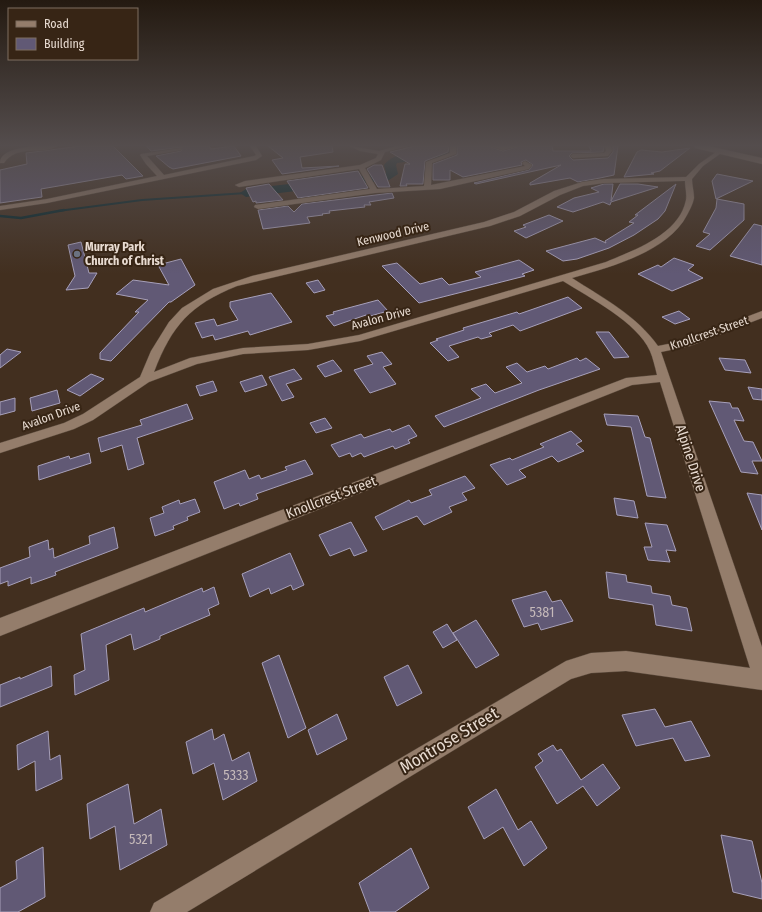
<svg xmlns="http://www.w3.org/2000/svg" width="762" height="912" font-family="'Fira Sans Condensed',sans-serif">
<style>
.lines{fill:none;stroke-linecap:round;stroke-linejoin:round}
.stream-far1{stroke:#00252b;stroke-width:2}
.stream{stroke:#00252b;stroke-width:2.5}
.river{fill:#00252b;fill-rule:evenodd}
.building{fill:#615975;stroke:#a7a0ba}
.street-casing{stroke:#5a4a3c;stroke-width:1}
.secondary-casing{stroke:#5a4a3c;stroke-width:1}
.street{fill:#947d6b;fill-rule:evenodd}
.secondary{fill:#947d6b;fill-rule:evenodd}
.worship-dot{fill:#6b7280;stroke:#372515;stroke-width:1.5}
.labels{text-anchor:middle;stroke-width:4;stroke-linejoin:round;paint-order:stroke}
.far-street-label{font-size:12px;fill:#e8dbd1;stroke:#372515}
.far-poi-label{font-size:12px;font-weight:bold;fill:#e8dbd1;stroke:#372515;text-anchor:start}
.street-label{font-size:14px;fill:#e8dbd1;stroke:#372515}
.near-number-label{font-size:14px;fill:#c6baba}
.near-street-label{font-size:17px;fill:#e8dbd1;stroke:#372515}
</style>
<rect width="100%" height="100%" fill="#422f1f"/>
<g class="lines">
<path class="stream-far1" d="M58,211L142,200L246,193"/>
<path class="stream" d="M0,216L21,218L64,210"/>
<path class="river" d="M440,146H450L453,150L442,157L397,163L396,165L398,174L389,180L246,197L240,193L246,189L386,173L384,165C395,150 423,153 439,151L442,149Z"/>
</g>
<path class="building" d="M81,146H113L143,176L126,179L122,175L41,189L42,197L0,203V170L27,164L26,153Z
M146,146H209L211,149L234,146L241,156L173,169L169,167L156,156L181,151L182,147L151,151Z
M268,146H332L333,152L300,157L302,168L339,166L282,174L272,160L283,158Z
M415,146H449L448,152L425,161L423,184H406L407,186H400L405,164H410L390,152Z
M457,146H489L503,151L520,146H552L553,151H591L589,146H604L603,152L572,153L569,156L573,160L608,158L613,152V146H618L614,175L600,178L578,182L570,178L530,185V183L561,165L476,184L474,183L529,170L533,165L526,160L521,162L522,165L463,177L450,170V180H433V164L457,155Z
M690,148L660,171L651,173L654,174L624,177L637,152L641,150L662,152Z
M374,165H382L390,187H378L367,169Z
M358,171L368,188L298,198L287,181Z
M717,174L753,181L716,199L712,181Z
M269,184L283,200L256,203V201L253,202L246,188Z
M604,184H613L611,201L620,184H638L658,187L611,202L610,205L603,202L573,212L557,207L574,198L599,192L591,188Z
M676,184L665,211L658,219L634,235L609,248L577,259L563,261L546,251L595,238L606,243L605,241L634,223L629,222L638,215H635Z
M392,193L394,198L369,202L371,205H364L365,207L329,211L330,213L322,214L323,215L307,217L310,223L263,229L258,210L288,206L294,212L302,204Z
M717,199L744,204V220L710,250L696,246L710,234L703,232L716,208Z
M549,215L563,221L526,238L514,231L526,227L523,225Z
M754,224L762,226V265L730,256Z
M81,242L89,273H97L88,288L66,290L75,276L68,245Z
M674,258L694,265L688,270L703,278L672,291L638,274L658,265L661,267Z
M181,259L195,285L171,302H169L111,361L100,359V353L139,312H135L148,300L116,294L133,280L169,285L158,265Z
M519,260L534,270L522,274L525,276L419,303L382,266L397,263L420,284L442,278L449,285L481,277L475,272Z
M318,280L325,290L314,293L306,283Z
M271,293L292,322L250,335L248,331L215,340L213,335L202,338L195,323L214,319L217,326L238,320L230,307V302Z
M568,297L582,308L520,331L513,325L489,333L492,336L481,339L478,337L449,346L459,357L448,361L430,343L438,340L436,339L464,330L463,328L517,312L519,314Z
M378,300L388,311L367,317L366,315L334,326L326,316L334,314L333,312Z
M679,311L690,319L675,324L662,317Z
M596,332H609L629,357L614,358Z
M7,349L21,352L0,368V355Z
M382,352L392,364L383,367L396,384L370,393L354,370L373,364L367,356Z
M577,358L580,361L586,358L600,369L539,390L444,427L435,416L481,398L471,389L486,384L495,393L522,383L506,367L517,363L527,372L545,366L548,369Z
M719,358L745,360L751,373L725,370Z
M333,360L342,371L325,377L317,366Z
M294,369L302,379L286,384L294,397L282,401L269,377Z
M91,374L104,379L80,396L67,390Z
M262,375L267,385L245,392L240,382Z
M213,381L217,391L200,396L196,386Z
M748,387L762,389V400L753,399Z
M57,390L60,403L32,411L30,398Z
M15,398V411L0,415V402Z
M709,401L730,403L732,408H738L744,421L734,420L744,441L753,442L762,461H752L758,474L741,472Z
M187,404L193,419L137,438L144,464L128,470L122,445L101,452L98,438L142,425L140,420Z
M604,414L638,416L645,437L650,438L666,498L647,496L631,427L607,425Z
M325,418L332,428L316,433L310,423Z
M409,425L417,436L408,440L410,443L395,449L393,446L364,457L361,453L352,457L350,453L339,457L331,445L361,434L364,438L390,429L392,432Z
M571,431L582,441L576,444L584,451L558,462L552,456L519,470L526,477L507,485L490,465L510,458L512,460L544,447L540,444Z
M89,453L91,463L39,480L38,466L69,456L70,459Z
M305,460L313,474L256,494L258,499L240,506L239,503L224,509L214,482L245,470L249,479L259,475L261,479L287,470L285,467Z
M465,476L475,488L462,493L467,500L449,507L452,512L424,525L417,516L383,530L375,517L409,500L411,503L432,495L429,490Z
M747,493L762,495V530Z
M614,498L634,501L638,518L617,515Z
M195,499L200,512L187,517L188,520L173,526L174,529L155,536L150,518L164,513L162,507L179,500L180,504Z
M351,522L367,551L354,556L350,548L330,556L319,535Z
M645,523L667,525L676,551L666,550L670,562L648,560L644,547H652Z
M114,527L118,548L55,572L56,575L31,584V577L8,586V581L0,584V568L30,557L29,547L48,540L49,550L53,548L54,558L90,544L89,536Z
M290,553L304,585L293,590L291,585L271,594L269,588L250,597L242,574Z
M606,572L626,575L627,582L651,586L652,593L670,596L672,605L687,608L692,631L656,625L653,605L609,598Z
M214,587L219,604L208,609L210,615L160,636V639L134,650L131,634L106,645L109,680L75,695L74,675L85,670L81,634L144,608L145,612L202,588L203,592Z
M546,591L552,602L561,600L573,621L541,630L538,623L524,627L512,600Z
M476,620L499,655L476,668L453,633Z
M447,624L457,640L443,648L433,632Z
M279,655L306,728L288,738L262,663Z
M408,665L422,693L397,706L384,677Z
M51,666L52,686L0,707V685L20,677V679Z
M655,709L665,727L691,721L710,756L685,761L673,738L636,746L622,715Z
M337,714L347,739L317,755L308,730Z
M212,729L214,740L224,734L232,761L249,752L257,781L223,800L214,763L193,774L186,742Z
M48,731L50,760L60,755L62,779L36,791L35,761L18,770L17,745Z
M553,745L557,751L561,749L581,780L603,764L620,788L597,806L583,786L557,804L535,767L543,761L538,754Z
M128,784L134,824L161,809L167,845L120,870L115,826L90,839L87,804Z
M496,789L518,830L531,821L547,848L524,866L503,827L484,839L468,807Z
M721,835L752,841L762,883V899L733,892Z
M43,847L45,897L18,912H0V888L17,879L16,861Z
M411,848L429,888L395,912H370L359,883Z"/>
<g class="lines">
<defs>
<path id="street" d="M38,146H57C43,156 18,143 4,163H0C0,149 27,147 38,146Z
M250,146H256L262,156L256,160L47,203L0,210V206L47,199L157,176L146,164L140,155L141,154L181,148V150L147,156L164,175L254,156L256,155Z
M350,146L379,151L397,146H408L385,152L381,160L365,168L377,189L424,186L426,162L450,153V146H456V154L432,163L431,185L525,166L522,163L525,161L532,165L529,169L440,189L375,193L258,209L254,207L255,205L370,189L359,169L239,187L235,185L245,181L360,165L376,158L378,154L360,151Z
M490,146H519L503,150Z
M605,146H611L612,151L608,156L573,158L570,156L573,154L604,153L606,151Z
M719,150L724,151L703,166L692,179C692,185 694,192 694,198C693,204 690,209 687,215C668,252 610,267 572,278C603,298 636,315 658,346L683,341L762,311V318L690,346L661,352L762,647V690L626,671L591,673L571,679L187,912H150L154,903L566,661L591,653L626,651L750,668L660,382L632,385L0,636V618L626,378L657,375C655,367 653,358 650,351C637,322 590,298 563,281L360,341L308,350L243,354L197,364L149,382L93,420L74,429L0,453V443L64,423L83,414L140,377L151,351L169,322L182,308L213,289L252,276L484,222L514,212L554,191L582,182L604,179L686,177L699,164ZM685,181C685,187 687,194 686,200C679,235 634,250 606,262L359,335L308,344L243,348L190,358L154,372C172,325 190,305 237,286L490,226L520,216L560,195L583,186L604,183Z"/>
<path id="secondary" d="M694,146H708L762,158V164L695,148Z"/>
</defs>
<use href="#street" class="street-casing"/>
<use href="#secondary" class="secondary-casing"/>
<use href="#street" class="street"/>
<use href="#secondary" class="secondary"/>
</g>
<linearGradient id="sky" x2="0" y2="1"><stop stop-color="#241a11"/><stop offset="0.53" stop-color="#544d4d"/><stop offset="1" stop-color="#544d4d" stop-opacity="0"/></linearGradient>
<rect width="762" height="274" fill="url(#sky)"/>
<circle class="worship-dot" cx="77" cy="254" r="4"/>
<g class="labels">
<g class="far-street-label">
<text transform="translate(393 234) rotate(-13)" y="4">Kenwood Drive</text>
<text transform="translate(381 318) rotate(-15)" y="4">Avalon Drive</text>
<text transform="translate(709 333) rotate(-19)" y="4">Knollcrest Street</text>
<text transform="translate(51 416) rotate(-20)" y="4">Avalon Drive</text>
</g>
<g class="far-poi-label">
<text x="85" y="251">Murray Park<tspan x="85" dy="14">Church of Christ</tspan></text>
</g>
<g class="street-label">
<text transform="translate(691 458) rotate(72)" y="5">Alpine Drive</text>
<text transform="translate(331 497) rotate(-21)" y="5">Knollcrest Street</text>
</g>
<g class="near-number-label">
<text x="542" y="617">5381</text>
<text x="236" y="780">5333</text>
<text x="141" y="844">5321</text>
</g>
<g class="near-street-label">
<text transform="translate(449 740) rotate(-31)" y="6">Montrose Street</text>
</g>
</g>
<rect x="8" y="8" width="130" height="52" fill="#372515" stroke="#7e6e60"/>
<rect x="16" y="21" width="20" height="6" fill="#947d6b" stroke="#7e6e60"/>
<text x="44" y="28" font-size="12" fill="#e8dbd1">Road</text>
<rect x="16" y="38" width="20" height="12" fill="#615975" stroke="#7e6e60"/>
<text x="44" y="48" font-size="12" fill="#e8dbd1">Building</text>
</svg>
